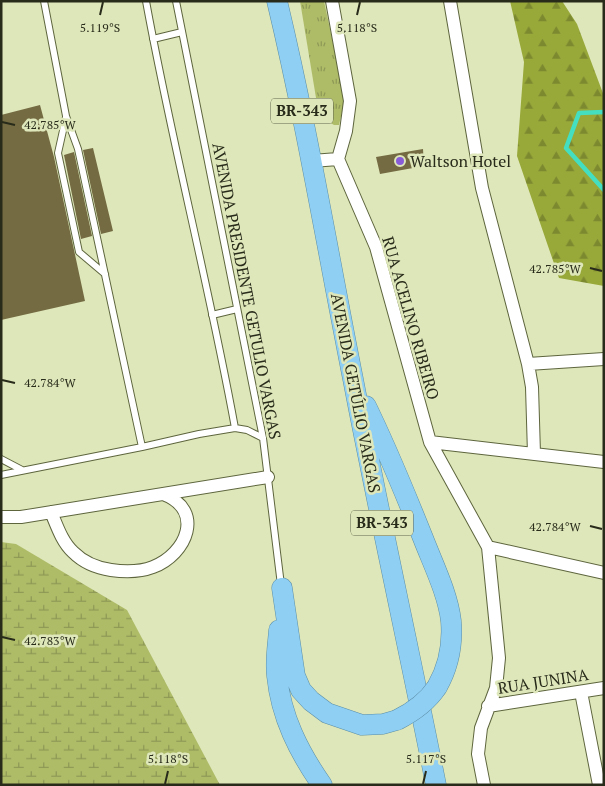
<svg xmlns="http://www.w3.org/2000/svg" width="605" height="786" font-family="'PT Serif',serif">
<style>
.forest{fill:url(#forest-firs)}
.wetland{fill:url(#wetland-marsh)}
.park{fill:url(#park-tufts)}
.lines{fill:none;stroke-linecap:round;stroke-linejoin:round}
.stream{stroke:#44dfc1;stroke-width:4.5}
.building{fill:#746b42}
.service-casing{stroke:#5d653d;stroke-width:8}
.minor-casing{stroke:#5d653d;stroke-width:14}
.trunk-casing{stroke:#5a8ea6;stroke-width:21}
.service{stroke:#fff;stroke-width:6}
.minor{stroke:#fff;stroke-width:12}
.trunk{stroke:#90cff4;stroke-width:20}
.trunk-bridge-casing{stroke:#5a8ea6;stroke-width:21;stroke-linecap:butt}
.trunk-bridge{stroke:#90cff4;stroke-width:20}
.ticks{fill:none;stroke:#282b1a;stroke-width:2}
.poi-dot{fill:#875cd6;stroke:#dee7ba;stroke-width:2}
.labels{text-anchor:middle;stroke-width:5;stroke-linejoin:round;paint-order:stroke}
.shield{fill:#dee7ba;stroke:#5f634a;stroke-width:1}
.shield-label{font-size:15px;font-weight:bold;fill:#282b1a}
.poi-label{font-size:16px;fill:#282b1a;stroke:#dee7ba;text-anchor:start}
.street-label{font-size:16px;fill:#282b1a;stroke:#dee7ba}
.ticks-label{font-size:12px;text-anchor:middle;fill:#282b1a;stroke:#dee7ba;stroke-width:5;stroke-linejoin:round;paint-order:stroke}
</style>
<defs>
<pattern id="forest-firs" width="22" height="20" patternUnits="userSpaceOnUse" patternTransform="scale(1.25)"><rect width="22" height="20" fill="#98a839"/><path d="M5 1l3.5 6h-7zM16 11l3.5 6h-7z" fill="#7c892f"/></pattern>
<pattern id="wetland-marsh" width="20" height="14" patternUnits="userSpaceOnUse" patternTransform="scale(1.25)"><rect width="20" height="14" fill="#aebc68"/><path d="M1 5h8M5 5V1M11 12h8M15 12V8" fill="none" stroke="#8e9955"/></pattern>
<pattern id="park-tufts" width="24" height="20" patternUnits="userSpaceOnUse" patternTransform="scale(1.25)"><rect width="24" height="20" fill="#aebc68"/><path d="M3 7l-1-3M5 7V3M7 7l1-3M15 17l-1-3M17 17v-4M19 17l1-3" fill="none" stroke="#8e9955"/></pattern>
</defs>
<rect width="100%" height="100%" fill="#dee7ba"/>
<path class="forest" d="M510,1H562L577,24L604,96V286L559,278L517,156L524,62Z"/>
<path class="wetland" d="M1,542L16,544L127,610L220,785H1Z"/>
<path class="park" d="M300,1H324L345,99L339,125H334L319,116Z"/>
<g class="lines">
<path class="stream" d="M604,112L579,113L566,148L604,190"/>
</g>
<path class="building" d="M40,105L54,157L85,301L1,320V115Z
M93,148L113,231L101,234L83,150Z
M423,149L424,166L380,174L376,157Z
M74,152L92,236L81,239L64,155Z"/>
<g class="lines">
<defs>
<path id="service" d="M44,1L66,116L78,149L142,447
M146,1C172,144 209,285 235,428
M176,1L263,438L281,585
M153,39L182,32
M66,117L58,153L79,252L105,274
M212,315L237,309
M1,459L22,470
M1,475L142,447L199,434L235,428L247,430L263,438"/>
<path id="minor" d="M332,1L350,101L346,131L338,159L376,247L430,442L488,547L499,658L496,688L481,728L478,754L484,785
M450,1L482,188L528,364L532,387L534,454
M312,161L338,159
M528,364L604,359
M430,442L604,462
M51,512C57,526 62,542 73,552C83,562 97,568 111,570C125,572 140,572 153,567C187,554 205,510 163,494
M1,517H21L268,477
M488,547L604,573
M581,692L599,785
M488,706L604,688"/>
<path id="trunk" d="M277,1C307,126 328,253 353,379C379,515 409,649 436,785
M366,406C387,449 405,493 423,538C433,564 448,594 451,621C453,645 449,666 437,687
M282,588L295,676L301,690L311,701L327,713L362,725L383,724L397,720
M279,630C278,644 275,661 277,676C281,717 299,752 322,785"/>
</defs>
<use href="#service" class="service-casing"/>
<use href="#minor" class="minor-casing"/>
<use href="#trunk" class="trunk-casing"/>
<use href="#service" class="service"/>
<use href="#minor" class="minor"/>
<use href="#trunk" class="trunk"/>
<defs>
<path id="trunk-bridge" d="M397,720C413,712 427,702 437,687"/>
</defs>
<use href="#trunk-bridge" class="trunk-bridge-casing"/>
<use href="#trunk-bridge" class="trunk-bridge"/>
</g>
<path class="ticks" d="M100,15L103,2M357,15L360,2M2,122L15,125M590,268L602,271M2,380L15,383M590,526L602,529M2,637L15,640M165,784L168,771M423,784L426,771"/>
<circle class="poi-dot" cx="400" cy="161" r="5"/>
<g class="labels">
<g class="shield">
<rect x="271" y="98.5" width="62" height="25" rx="4"/>
<rect x="351" y="510.5" width="62" height="25" rx="4"/>
</g>
<g class="shield-label">
<text x="302" y="116">BR-343</text>
<text x="382" y="528">BR-343</text>
</g>
<g class="poi-label">
<text x="410" y="167">Waltson Hotel</text>
</g>
<g class="street-label">
<text transform="translate(247 291) rotate(79)" y="6">AVENIDA PRESIDENTE GETULIO VARGAS</text>
<text transform="translate(411 318) rotate(74)" y="6">RUA ACELINO RIBEIRO</text>
<text transform="translate(356 393) rotate(79)" y="6">AVENIDA GETÚLIO VARGAS</text>
<text transform="translate(543 681) rotate(-9)" y="6">RUA JUNINA</text>
</g>
</g>
<g class="ticks-label">
<text x="100" y="32">5.119°S</text>
<text x="357" y="32">5.118°S</text>
<text x="50" y="129">42.785°W</text>
<text x="555" y="273">42.785°W</text>
<text x="50" y="387">42.784°W</text>
<text x="555" y="531">42.784°W</text>
<text x="50" y="645">42.783°W</text>
<text x="168" y="763">5.118°S</text>
<text x="426" y="763">5.117°S</text>
</g>
<rect width="605" height="786" fill="none" stroke="#282b1a" stroke-width="5"/>
</svg>
